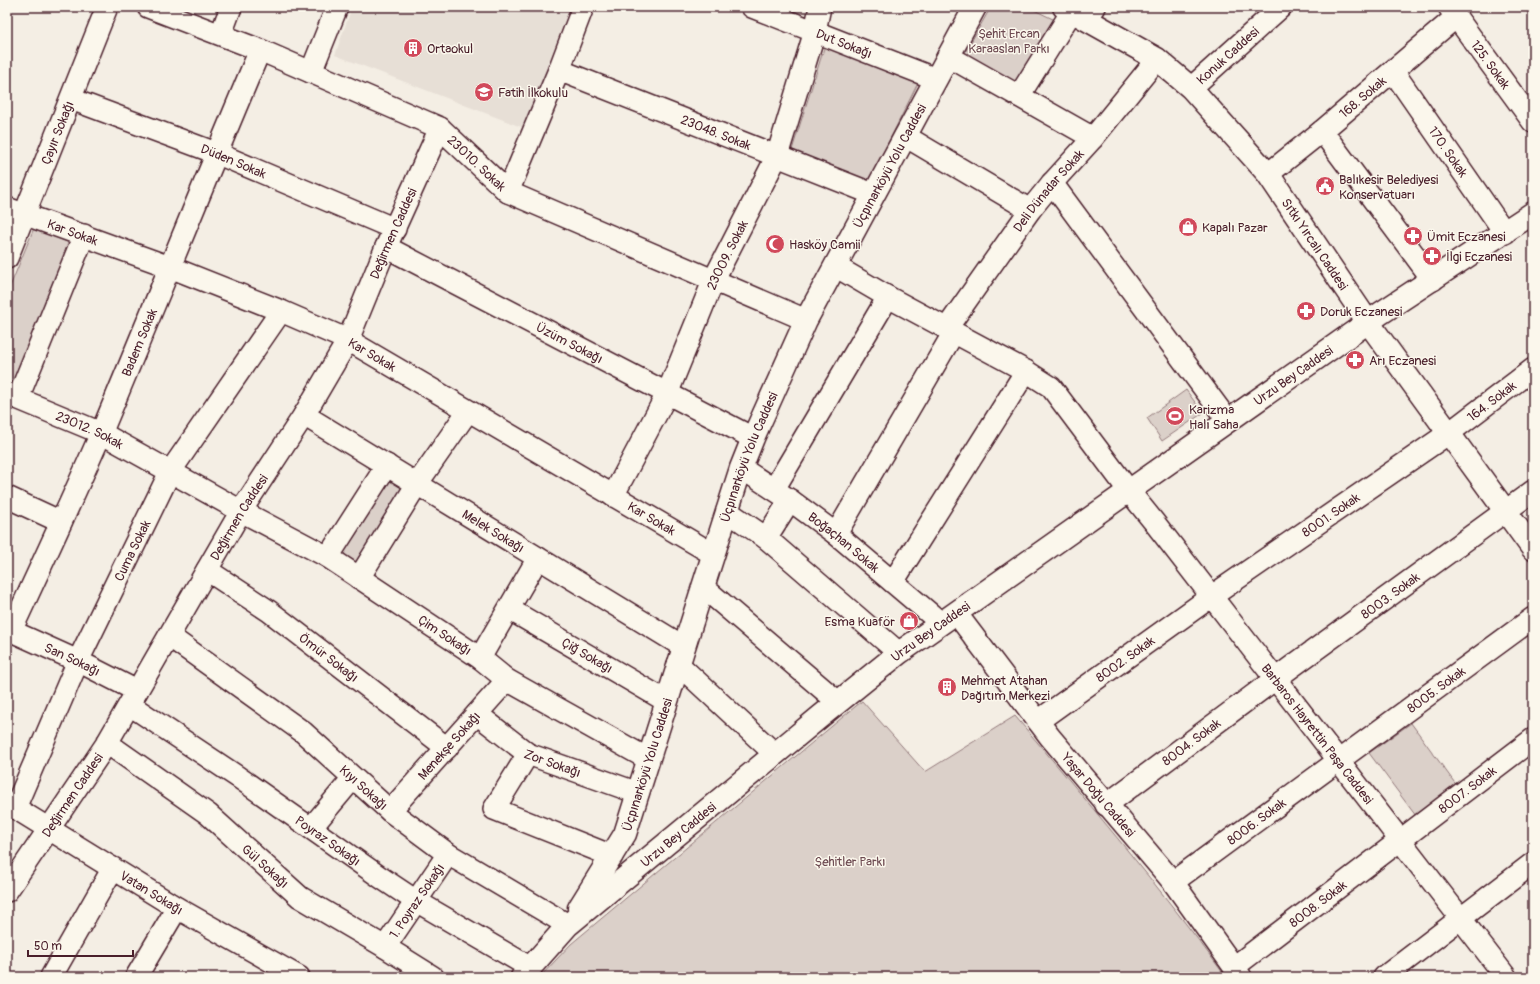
<svg xmlns="http://www.w3.org/2000/svg" width="1540" height="984" font-family="Pangolin,sans-serif">
<style>
.built{fill:#e7dfd6}
.green{fill:#dbd0c9;stroke:#92787a}
.lines{fill:none;stroke-linecap:round;stroke-linejoin:round}
.minor-casing{stroke:#4a1f2b;stroke-width:24}
.major-casing{stroke:#4a1f2b;stroke-width:25}
.minor{stroke:#fbf7ec;stroke-width:21}
.major{stroke:#fbf7ec;stroke-width:22}
.labels{text-anchor:middle;stroke-width:3;stroke-linejoin:round;paint-order:stroke}
.park-label{font-size:13px;fill:#6e4b52;stroke:#fbf7ec}
.street-label{font-size:13px;fill:#4a1f2b;stroke:#fbf7ec}
.poi-label{font-size:13px;fill:#4a1f2b;stroke:#fbf7ec;text-anchor:start}
</style>
<rect width="100%" height="100%" fill="#f4eee4"/>
<filter id="ink" filterUnits="userSpaceOnUse"><feTurbulence type="fractalNoise" baseFrequency=".025" numOctaves="2"/><feDisplacementMap in="SourceGraphic" scale="8" xChannelSelector="R" yChannelSelector="G"/><feConvolveMatrix kernelMatrix="1 2 1 2 8 2 1 2 1" color-interpolation-filters="sRGB"/></filter>
<g filter="url(#ink)">
<path class="built" d="M352,7H570L524,128L335,55Z"/>
<path class="green" d="M991,7H1028L1057,21L1020,85L964,54Z
M825,45L920,79L869,181L792,150Z
M34,228L72,244L13,388L7,386V294Z
M1186,390L1203,413L1162,441L1147,418Z
M387,476L405,487L356,563L338,552Z
M862,701L925,772L1015,716C1087,801 1160,887 1226,977H540L571,944Z
M1411,723L1457,786L1416,816L1369,753Z"/>
<g class="lines">
<defs>
<g id="minor">
<path id="s1" d="M148,7L260,50L440,128L508,192L806,320"/>
<path id="s2" d="M752,7L936,79"/>
<path id="s3" d="M1449,7L1533,122"/>
<path d="M1087,19L1095,7"/>
<path d="M221,34L231,7"/>
<path d="M948,56L1093,138"/>
<path id="s4" d="M559,70L873,194"/>
<path id="s5" d="M1393,71L1505,233"/>
<path d="M311,72L337,7"/>
<path id="s6" d="M1191,88L1281,7"/>
<path d="M1019,96L1072,11"/>
<path id="s7" d="M71,99L216,153L395,229"/>
<path d="M1322,131L1433,280"/>
<path d="M905,136L1030,210"/>
<path id="s8" d="M1268,174L1322,131L1456,17"/>
<path d="M1052,183L1228,421"/>
<path d="M508,192L559,70L583,7"/>
<path id="s9" d="M7,208L170,267L281,311L348,340L713,554"/>
<path id="s10" d="M386,247L753,438"/>
<path id="s11" d="M7,258L107,7"/>
<path id="s12" d="M835,266L888,297L1026,371L1051,387L1129,491L1154,522L1506,977"/>
<path id="s13" d="M947,328L1030,210L1052,183L1093,138L1157,59"/>
<path id="s14" d="M7,394L101,433L241,511L328,557L480,658L507,680L648,759"/>
<path d="M18,398L84,235"/>
<path id="s15" d="M304,415L684,647"/>
<path id="s16" d="M741,468L790,500L836,534L941,623"/>
<path d="M774,489L888,297"/>
<path id="s17" d="M613,496L667,394L714,279L777,156L815,31L820,7"/>
<path d="M7,497L61,522"/>
<path d="M790,500L766,538L899,653"/>
<path d="M727,511L766,538"/>
<path d="M836,534L954,332"/>
<path d="M328,557L387,465"/>
<path id="s18" d="M207,570L269,611L447,748"/>
<path d="M359,578L417,484L468,411"/>
<path d="M893,582L1026,371"/>
<path d="M703,587L838,702"/>
<path id="s19" d="M509,609L666,701"/>
<path id="s20" d="M956,613L1050,737L1173,882L1241,977"/>
<path id="s21" d="M7,629L78,661L137,691"/>
<path id="s22" d="M11,631C42,564 73,498 102,431C155,305 206,177 260,50"/>
<path id="s23" d="M169,636L303,732L390,811L448,854L568,925"/>
<path d="M480,658L538,558"/>
<path d="M678,664L775,754"/>
<path id="s24" d="M130,705L238,777L380,877L416,901L531,968"/>
<path id="s25" d="M477,714L528,754L638,793"/>
<path id="s26" d="M1038,721L1212,596L1449,433L1533,369"/>
<path id="s27" d="M107,743L208,814L300,897L385,947L433,977"/>
<path d="M528,754L494,809L612,856"/>
<path id="s28" d="M7,803L177,908L299,977"/>
<path id="s29" d="M1106,805L1290,668L1533,491"/>
<path id="s30" d="M15,808L78,661L170,472L281,311"/>
<path id="s31" d="M390,811L507,680"/>
<path d="M311,828L353,778"/>
<path id="s32" d="M1173,882L1533,618"/>
<path id="s33" d="M7,891L107,743L241,511L304,415L348,340L386,247L440,128"/>
<path id="s34" d="M385,947L448,854"/>
<path id="s35" d="M1234,967L1533,739"/>
<path d="M51,977L113,868"/>
<path d="M136,977L177,908"/>
<path d="M1384,977L1533,863"/>
</g>
<g id="major">
<path id="s36" d="M1064,7L1157,59L1191,88L1268,174L1368,322L1533,549"/>
<path id="s37" d="M579,908L625,834L703,587L741,468L753,438L806,320L975,7"/>
<path id="s38" d="M522,977L568,925L821,716L899,653L1381,313L1533,213"/>
</g>
</defs>
<use href="#minor" class="minor-casing"/>
<use href="#major" class="major-casing"/>
<use href="#minor" class="minor"/>
<use href="#major" class="major"/>
</g>
</g>
<defs>
<symbol id="building-disc" viewBox="-11 -11 22 22"><circle r="9.5" fill="#d1495b" stroke="#fbf7ec"/><path d="M-4-6H4V6H1V3H-1V6H-4ZM-2.5-4.3h1.7v1.8h-1.7ZM.8-4.3h1.7v1.8H.8ZM-2.5-1h1.7V.8h-1.7ZM.8-1h1.7V.8H.8Z" fill="#fff"/></symbol>
<symbol id="school-disc" viewBox="-11 -11 22 22"><circle r="9.5" fill="#d1495b" stroke="#fbf7ec"/><path d="M0-5L7-2L0 1L-7-2ZM-4 1L0 2.5L4 1V4Q0 6-4 4Z" fill="#fff"/></symbol>
<symbol id="civic-disc" viewBox="-11 -11 22 22"><circle r="9.5" fill="#d1495b" stroke="#fbf7ec"/><path d="M-.6-6.5H3V-4.5H.6V-3L4-1V1h2V6H-6V1h2V-1L-.6-3ZM-1.2 2.5V6h2.4V2.5Z" fill="#fff"/></symbol>
<symbol id="shop-disc" viewBox="-11 -11 22 22"><circle r="9.5" fill="#d1495b" stroke="#fbf7ec"/><path d="M-5-2.5h2.3a2.7 3.5 0 0 1 5.4 0H5L5.5 6h-11ZM-1.5-2.5h3a1.5 2.3 0 0 0-3 0Z" fill="#fff"/></symbol>
<symbol id="pharmacy-disc" viewBox="-11 -11 22 22"><circle r="9.5" fill="#d1495b" stroke="#fbf7ec"/><path d="M-2-6h4v4h4v4h-4v4h-4v-4h-4v-4h4Z" fill="#fff"/></symbol>
<symbol id="mosque-disc" viewBox="-11 -11 22 22"><circle r="9.5" fill="#d1495b" stroke="#fbf7ec"/><path d="M3.5-4.9A6 6 0 1 0 3.5 4.9A5 5 0 1 1 3.5-4.9Z" fill="#fff"/></symbol>
<symbol id="stadium-disc" viewBox="-11 -11 22 22"><circle r="9.5" fill="#d1495b" stroke="#fbf7ec"/><path d="M0-5a6.5 5 0 1 0 0 10a6.5 5 0 1 0 0-10ZM-3.5-1.8h7v3.6h-7Z" fill="#fff"/></symbol>
</defs>
<g fill-rule="evenodd">
<use href="#building-disc" x="402" y="37" width="22" height="22"/>
<use href="#school-disc" x="473" y="81" width="22" height="22"/>
<use href="#civic-disc" x="1314" y="175" width="22" height="22"/>
<use href="#shop-disc" x="1177" y="216" width="22" height="22"/>
<use href="#pharmacy-disc" x="1402" y="225" width="22" height="22"/>
<use href="#mosque-disc" x="764" y="233" width="22" height="22"/>
<use href="#pharmacy-disc" x="1421" y="245" width="22" height="22"/>
<use href="#pharmacy-disc" x="1295" y="300" width="22" height="22"/>
<use href="#pharmacy-disc" x="1344" y="349" width="22" height="22"/>
<use href="#stadium-disc" x="1164" y="405" width="22" height="22"/>
<use href="#shop-disc" x="898" y="610" width="22" height="22"/>
<use href="#building-disc" x="936" y="676" width="22" height="22"/>
</g>
<g class="labels">
<g class="park-label">
<text x="1009" y="38">Şehit Ercan<tspan x="1009" dy="15">Karaaslan Parkı</tspan></text>
<text x="850" y="866">Şehitler Parkı</text>
</g>
<g class="street-label">
<text dy="5" stroke="none"><textPath href="#s2" startOffset="99">Dut Sokağı</textPath></text>
<text dy="5" stroke="none"><textPath href="#s6" startOffset="49">Konuk Caddesi</textPath></text>
<text dy="5" stroke="none"><textPath href="#s3" startOffset="71">125. Sokak</textPath></text>
<text dy="5" stroke="none"><textPath href="#s8" startOffset="122">168. Sokak</textPath></text>
<text dy="5" stroke="none"><textPath href="#s4" startOffset="169">23048. Sokak</textPath></text>
<text dy="5" stroke="none"><textPath href="#s11" startOffset="135">Çayır Sokağı</textPath></text>
<text dy="5" stroke="none"><textPath href="#s5" startOffset="98">170. Sokak</textPath></text>
<text dy="5" stroke="none"><textPath href="#s7" startOffset="174">Düden Sokak</textPath></text>
<text dy="5" stroke="none"><textPath href="#s1" startOffset="367">23010. Sokak</textPath></text>
<text dy="5" stroke="none"><textPath href="#s37" startOffset="808">Üçpınarköyü Yolu Caddesi</textPath></text>
<text dy="5" stroke="none"><textPath href="#s13" startOffset="171">Deli Dünadar Sokak</textPath></text>
<text dy="5" stroke="none"><textPath href="#s9" startOffset="70">Kar Sokak</textPath></text>
<text dy="5" stroke="none"><textPath href="#s33" startOffset="764">Değirmen Caddesi</textPath></text>
<text dy="5" stroke="none"><textPath href="#s36" startOffset="351">Sıtkı Yırcalı Caddesi</textPath></text>
<text dy="5" stroke="none"><textPath href="#s17" startOffset="267">23009. Sokak</textPath></text>
<text dy="5" stroke="none"><textPath href="#s22" startOffset="316">Badem Sokak</textPath></text>
<text dy="5" stroke="none"><textPath href="#s10" startOffset="207">Üzüm Sokağı</textPath></text>
<text dy="5" stroke="none"><textPath href="#s9" startOffset="394">Kar Sokak</textPath></text>
<text dy="5" stroke="none"><textPath href="#s38" startOffset="980">Urzu Bey Caddesi</textPath></text>
<text dy="5" stroke="none"><textPath href="#s26" startOffset="555">164. Sokak</textPath></text>
<text dy="5" stroke="none"><textPath href="#s14" startOffset="90">23012. Sokak</textPath></text>
<text dy="5" stroke="none"><textPath href="#s37" startOffset="484">Üçpınarköyü Yolu Caddesi</textPath></text>
<text dy="5" stroke="none"><textPath href="#s26" startOffset="358">8001. Sokak</textPath></text>
<text dy="5" stroke="none"><textPath href="#s33" startOffset="440">Değirmen Caddesi</textPath></text>
<text dy="5" stroke="none"><textPath href="#s9" startOffset="718">Kar Sokak</textPath></text>
<text dy="5" stroke="none"><textPath href="#s15" startOffset="222">Melek Sokağı</textPath></text>
<text dy="5" stroke="none"><textPath href="#s16" startOffset="127">Boğaçhan Sokak</textPath></text>
<text dy="5" stroke="none"><textPath href="#s30" startOffset="283">Cuma Sokak</textPath></text>
<text dy="5" stroke="none"><textPath href="#s29" startOffset="353">8003. Sokak</textPath></text>
<text dy="5" stroke="none"><textPath href="#s38" startOffset="536">Urzu Bey Caddesi</textPath></text>
<text dy="5" stroke="none"><textPath href="#s14" startOffset="501">Çim Sokağı</textPath></text>
<text dy="5" stroke="none"><textPath href="#s19" startOffset="91">Çiğ Sokağı</textPath></text>
<text dy="5" stroke="none"><textPath href="#s18" startOffset="150">Ömür Sokağı</textPath></text>
<text dy="5" stroke="none"><textPath href="#s21" startOffset="72">San Sokağı</textPath></text>
<text dy="5" stroke="none"><textPath href="#s26" startOffset="107">8002. Sokak</textPath></text>
<text dy="5" stroke="none"><textPath href="#s32" startOffset="326">8005. Sokak</textPath></text>
<text dy="5" stroke="none"><textPath href="#s12" startOffset="685">Barbaros Hayrettin Paşa Caddesi</textPath></text>
<text dy="5" stroke="none"><textPath href="#s29" startOffset="106">8004. Sokak</textPath></text>
<text dy="5" stroke="none"><textPath href="#s31" startOffset="88">Menekşe Sokağı</textPath></text>
<text dy="5" stroke="none"><textPath href="#s25" startOffset="91">Zor Sokağı</textPath></text>
<text dy="5" stroke="none"><textPath href="#s37" startOffset="160">Üçpınarköyü Yolu Caddesi</textPath></text>
<text dy="5" stroke="none"><textPath href="#s23" startOffset="247">Kıyı Sokağı</textPath></text>
<text dy="5" stroke="none"><textPath href="#s35" startOffset="293">8007. Sokak</textPath></text>
<text dy="5" stroke="none"><textPath href="#s33" startOffset="116">Değirmen Caddesi</textPath></text>
<text dy="5" stroke="none"><textPath href="#s20" startOffset="231">Yaşar Doğu Caddesi</textPath></text>
<text dy="5" stroke="none"><textPath href="#s32" startOffset="103">8006. Sokak</textPath></text>
<text dy="5" stroke="none"><textPath href="#s38" startOffset="212">Urzu Bey Caddesi</textPath></text>
<text dy="5" stroke="none"><textPath href="#s24" startOffset="240">Poyraz Sokağı</textPath></text>
<text dy="5" stroke="none"><textPath href="#s27" startOffset="201">Gül Sokağı</textPath></text>
<text dy="5" stroke="none"><textPath href="#s28" startOffset="170">Vatan Sokağı</textPath></text>
<text dy="5" stroke="none"><textPath href="#s34" startOffset="56">1. Poyraz Sokağı</textPath></text>
<text dy="5" stroke="none"><textPath href="#s35" startOffset="105">8008. Sokak</textPath></text>
</g>
<g class="poi-label">
<text x="427" y="53">Ortaokul</text>
<text x="498" y="97">Fatih İlkokulu</text>
<text x="1339" y="184">Balıkesir Belediyesi<tspan x="1339" dy="15">Konservatuarı</tspan></text>
<text x="1202" y="232">Kapalı Pazar</text>
<text x="1427" y="241">Ümit Eczanesi</text>
<text x="789" y="249">Hasköy Camii</text>
<text x="1446" y="261">İlgi Eczanesi</text>
<text x="1320" y="316">Doruk Eczanesi</text>
<text x="1369" y="365">Arı Eczanesi</text>
<text x="1189" y="414">Karizma<tspan x="1189" dy="15">Halı Saha</tspan></text>
<text x="895" y="626" text-anchor="end">Esma Kuaför</text>
<text x="961" y="685">Mehmet Atahan<tspan x="961" dy="15">Dağıtım Merkezi</tspan></text>
</g>
</g>
<rect width="1540" height="984" fill="none" stroke="#fbf7ec" stroke-width="24"/>
<rect x="12" y="12" width="1516" height="960" fill="none" stroke="#4a1f2b" stroke-width="1.5" filter="url(#ink)"/>
<path d="M28 950v6h105v-6" fill="none" stroke="#4a1f2b" stroke-width="2"/>
<text x="34" y="950" font-size="12" fill="#4a1f2b" stroke="#fbf7ec" stroke-width="3" paint-order="stroke">50 m</text>
</svg>
